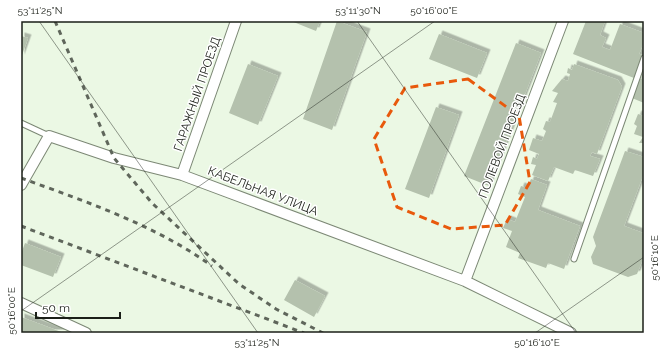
<svg xmlns="http://www.w3.org/2000/svg" width="665" height="354" font-family="Raleway,sans-serif">
<style>
.building{fill:#b4c1ad;filter:url(#shadow)}
.lines{fill:none;stroke-linecap:round;stroke-linejoin:round}
.service-casing{stroke:#7c8875;stroke-width:7}
.minor-casing{stroke:#7c8875;stroke-width:12}
.service{stroke:#fff;stroke-width:5}
.minor{stroke:#fff;stroke-width:10}
.rail{stroke:#5f665b;stroke-width:3;stroke-dasharray:5 5;stroke-linecap:butt}
.marked{fill:none;stroke:#e8590c;stroke-width:3;stroke-dasharray:8 5;stroke-linejoin:round}
.ticks{fill:none;stroke:#1b1f18;stroke-width:1;stroke-opacity:0.45}
.labels{text-anchor:middle;stroke-width:3;stroke-linejoin:round;paint-order:stroke}
.street-label{font-size:12px;fill:#1b1f18;stroke:#fff}
.neatline{fill:none;stroke:#1b1f18;stroke-width:1.5}
.ticks-label{font-size:10px;text-anchor:middle;fill:#1b1f18}
</style>
<defs>
<filter id="shadow"><feDropShadow dx="3.5" dy="-3.5" stdDeviation="0" flood-color="#0004"/></filter>
</defs>
<rect width="100%" height="100%" fill="#ebf8e4"/>
<path class="building" d="M291,21H320L316,31Z
M337,21L367,32L332,130L303,119Z
M586,21H605L600,35L606,38L602,47L610,50L620,24L644,33V42L639,54L643,55L634,78L573,54Z
M439,34L487,53L477,78L429,59Z
M21,36L28,38L21,58Z
M516,43L541,53L489,186L464,176Z
M248,64L278,76L258,125L229,113Z
M574,64L618,80L622,87L597,154L592,152L590,156L600,159L593,176L575,170L573,174L554,167L548,181L532,175L536,165L531,164L533,157L537,159L539,154L529,150L533,138L542,141L546,131L543,129L546,121L550,122L557,103L553,102L558,93L552,91L562,79L568,81L570,74L567,73L568,68L572,70Z
M639,78L644,80V103L632,98Z
M436,107L459,115L429,198L405,189Z
M638,114L644,116V143H639L643,137L634,134L637,126L634,124Z
M625,151L644,157V173L624,226L643,233L644,230V256L637,274L628,277L593,264L591,257L596,246L593,237Z
M531,179L547,185L538,210L580,226L564,269L548,263L546,268L518,258L520,253L506,247L512,231L503,228L507,219L515,222L525,197L518,194L521,186L527,188Z
M25,243L61,257L53,277L21,265V254Z
M295,280L325,296L314,317L284,300Z
M21,317L64,333H21Z"/>
<g class="lines">
<defs>
<path id="service" d="M21,123L49,136
M574,259L644,58"/>
<path id="minor" d="M182,175L236,21
M21,185L49,136L114,158L182,175L465,281L571,333
M465,281L563,21
M21,303L86,333"/>
</defs>
<use href="#service" class="service-casing"/>
<use href="#minor" class="minor-casing"/>
<use href="#service" class="service"/>
<use href="#minor" class="minor"/>
<path class="rail" d="M55,21L114,158L152,203L239,284L276,309L323,333
M21,178C87,202 155,225 212,266
M21,226L304,333"/>
</g>
<path class="marked" d="M468,79L519,116L530,182L505,225L451,229L397,207L374,139L405,88Z"/>
<path class="ticks" d="M39,21L258,333M357,21L576,333M21,311L435,21M535,333L644,257"/>
<g class="labels">
<g class="street-label">
<text transform="translate(197 94) rotate(-71)" y="4">ГАРАЖНЫЙ ПРОЕЗД</text>
<text transform="translate(502 146) rotate(-69)" y="4">ПОЛЕВОЙ ПРОЕЗД</text>
<text transform="translate(263 191) rotate(21)" y="4">КАБЕЛЬНАЯ УЛИЦА</text>
</g>
</g>
<rect width="665" height="354" fill="none" stroke="#ffffff" stroke-width="44"/>
<path d="M36 312v6h84v-6" fill="none" stroke="#1b1f18" stroke-width="2"/>
<text x="42" y="312" font-size="12" fill="#1b1f18" stroke="#ffffff" stroke-width="3" paint-order="stroke">50 m</text>
<rect x="22" y="22" width="621" height="310" class="neatline"/>
<g class="ticks-label">
<text x="40" y="14">53°11'25"N</text>
<text x="358" y="14">53°11'30"N</text>
<text x="434" y="14">50°16'00"E</text>
<text transform="translate(654 258) rotate(-90)" y="4">50°16'10"E</text>
<text transform="translate(11 311) rotate(-90)" y="4">50°16'00"E</text>
<text x="257" y="346">53°11'25"N</text>
<text x="537" y="346">50°16'10"E</text>
</g>
</svg>
